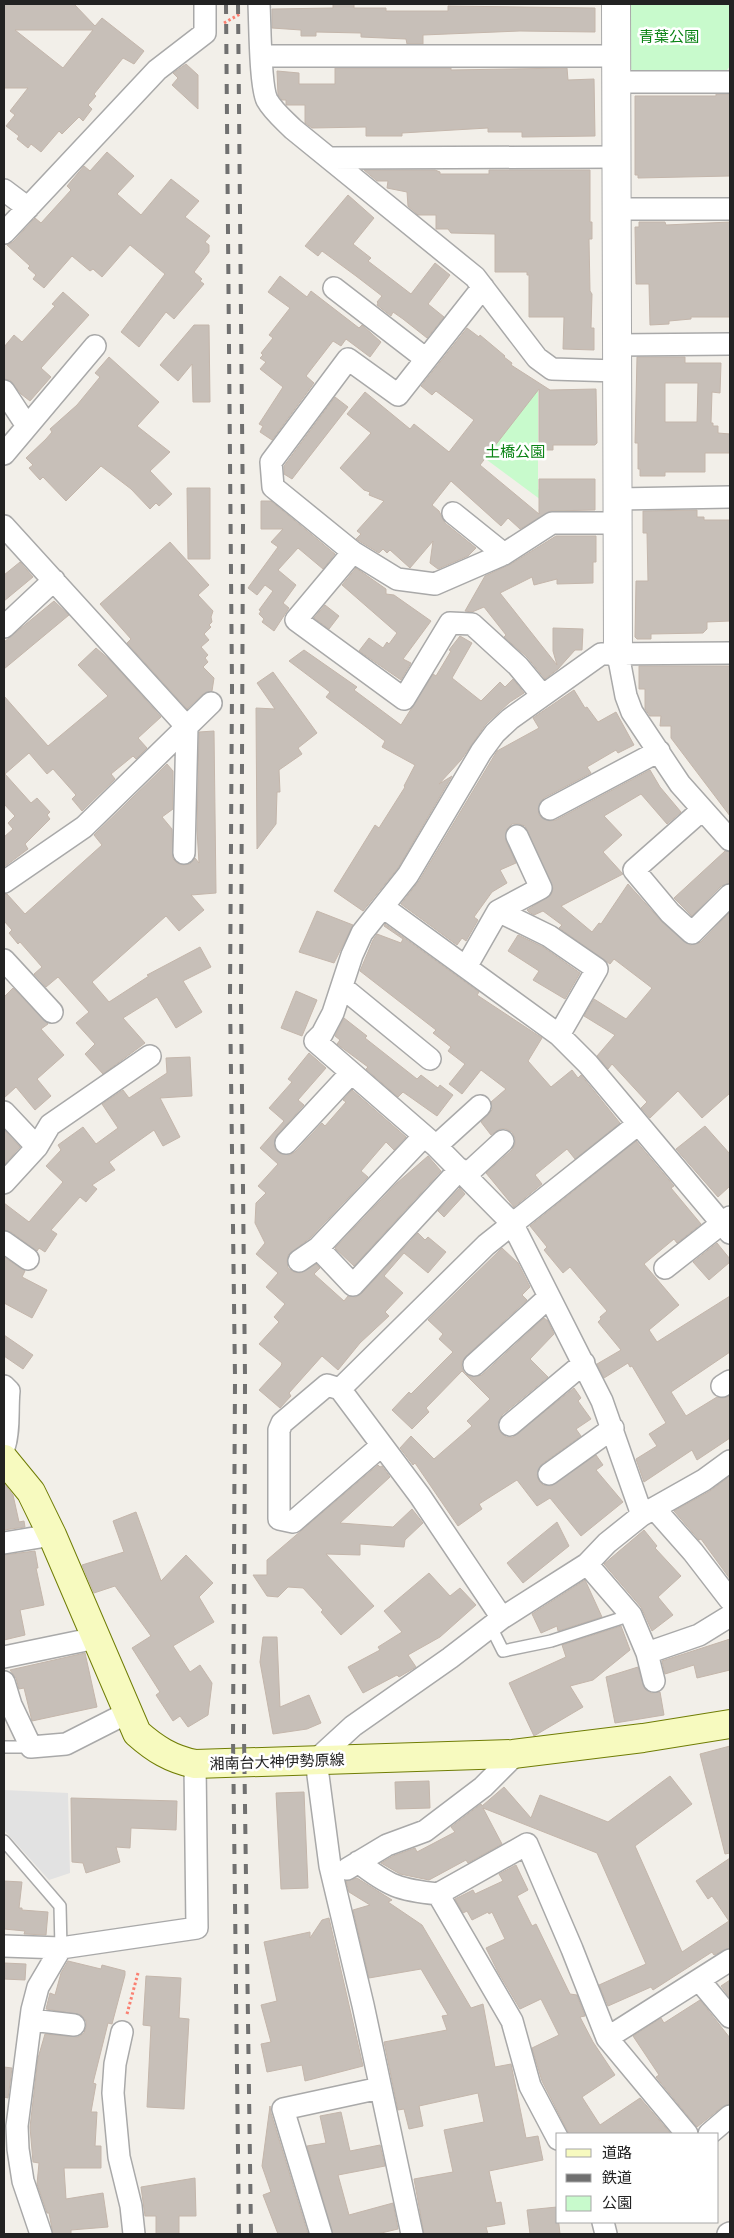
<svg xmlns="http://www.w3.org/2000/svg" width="734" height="2238" font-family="Commissioner,'Noto Sans JP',sans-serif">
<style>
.park{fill:#c8facc}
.parking{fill:#e2e2e2}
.building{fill:#c7bfb8;stroke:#c4b6ab;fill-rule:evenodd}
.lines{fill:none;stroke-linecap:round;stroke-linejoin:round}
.service-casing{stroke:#a9a9a9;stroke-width:14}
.minor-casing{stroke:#a9a9a9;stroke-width:24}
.tertiary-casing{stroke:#a9a9a9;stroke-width:30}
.secondary-casing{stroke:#707d05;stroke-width:30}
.path{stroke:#fa8072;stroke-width:3;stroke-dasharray:2.5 2.5;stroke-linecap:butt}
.service{stroke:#fff;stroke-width:11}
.minor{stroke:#fff;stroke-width:21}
.tertiary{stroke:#fff;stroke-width:28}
.secondary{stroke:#f7fabf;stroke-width:28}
.rail{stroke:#707070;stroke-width:4;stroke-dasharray:10 10;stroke-linecap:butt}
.labels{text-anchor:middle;stroke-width:5;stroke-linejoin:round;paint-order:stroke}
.park-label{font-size:15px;fill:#0c8416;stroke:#fff}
.street-label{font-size:15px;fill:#222;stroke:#fff}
</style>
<rect width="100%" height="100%" fill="#f2efe9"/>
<path class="park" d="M628,4H730V66L727,70L634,72L628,66Z
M538,383V489L581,519L568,520L483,457Z"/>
<path class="parking" d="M4,1790L68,1793L70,1873L49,1880L4,1830Z"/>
<path class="building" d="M4,4H74L95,26L102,18L144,51L134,64L123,58L94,94L96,96L88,105L92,109L83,121L79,117L62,134L59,131L41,152L31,144L28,148L17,139L19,136L6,126L15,115L10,111L28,88H4ZM15,30H93L63,68Z
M333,4H354V8H386V11H448V6L595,8V32L520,31L423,35V44H407L406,39L361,37V33L316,32V36H301V30L272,28V9L333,8Z
M186,64L198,75V109L172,85L178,78L173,73Z
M335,68H451V70L567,68L568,80L594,79L595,136L522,137V132H488V128L402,133V136H366V127L312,128L305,123V105H286V100H282L278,95L277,71L299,73V84H335Z
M716,94H730V176L638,178V175H635V96H716Z
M107,152L134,176L117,194L141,215L171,179L199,201L185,217L210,236L205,242L209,245V252L194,272L202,279L200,281L204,284L174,319L166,312L139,347L121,332L165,274L130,245L102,277L93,269L90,271L72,256L44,288L33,279L36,275L28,268L30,266L7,245L13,242L35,218L41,223L71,190L67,186L84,166L90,171Z
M364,170H435L440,172V174H489V170H590V222H592V239H589L590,291L592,294L591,328H594V350L563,349L564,317H529V275H527V272H495V234L451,233L448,229H436V215H418L408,206L407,192L387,188L388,181H377Z
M348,195L374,218L353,244L371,258L368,261L411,294L435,263L450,275L428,304L444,317L427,338L403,319L393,312L391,316L377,305L378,303L377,302L382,296L356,276L322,251L318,256L305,246Z
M730,222V317H691V319L669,321V324L650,325L649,284H636L635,227H639V222H665L666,225Z
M280,276L307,297L311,291L359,328L362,325L381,342L370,357L346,339L341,346L333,341L306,376L314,383L272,440L260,432L263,426L259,424L283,387L260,369L266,362L260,358L263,355L261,353L273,338L269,335L290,308L268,292Z
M63,292L89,315L41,368L51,377L30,401L21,394L10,380L4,379V347L14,335L22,342L55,306L52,304Z
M194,325H209L210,402H193L192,364L178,381L160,365Z
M467,328L479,337L480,335L505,356L504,357L512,363L511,365L550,390L596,389L597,443L595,445H553V450H539V389L480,465L539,514V479H595V510L551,511L520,529L508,518L501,526L451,481L432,505L439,511L445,523L476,548L468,556L438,569L430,563L433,541L410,568L390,550L387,553L383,549L379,553L356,539L361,534L357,531L384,501L369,495L370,492L364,490L340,468L371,433L347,414L365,392L410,429L414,424L449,452L474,420L436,391L432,395L421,386Z
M109,357L159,402L137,426L170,452L150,471L172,494L159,506L156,503L150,509L131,489L101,466L66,501L43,477L40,480L29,468L33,465L26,458L46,439L52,432L50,429L77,405L100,377L95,373Z
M637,357H685V363H721L720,393L712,392L711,423H713V426H718V433L730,434V453H705V472H665V476H640V469H638V443H635ZM665,383H698L697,422H665Z
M335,397L348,407L292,479L284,474V466Z
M187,488H210V559H188Z
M261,501H271L335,554L323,569L298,548L278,570L296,585L283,603L289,608L274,631L262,622L264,619L259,614L261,611L259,610L273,591L265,585L257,595L248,588L278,547L271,542L283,529H261Z
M697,510V517H704V520H730V621L707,622V629L703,633L651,634V639H637L635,637L636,581H648L647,533H643V511Z
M556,536H596V562H593V583L557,584V579L534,585L532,577L500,593L557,665L553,651V628L583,629L582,650H575L558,669L545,679L527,657L504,637L506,635L484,607L472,612L465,611L485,576L511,564Z
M170,542L209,585L198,595L213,611L211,617L212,622L209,625L211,627L204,634L209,640L201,647L208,655L205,658L208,662L203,667L214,678L212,691L203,694L187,709L127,643L131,639L100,604Z
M20,562L33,577L4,601V575Z
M356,568L386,589V594L394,595L431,621L403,659L411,663L401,680L359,651L369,638L383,648L387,642L389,644L397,633L342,585Z
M54,601L69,615L4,669V642Z
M325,605L339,616L329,629L314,618Z
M460,636L472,643L452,678L481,701L500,682L505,687L513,679L524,693L510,702L486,724L461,760L439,784L452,776L398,868L363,911L334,891L375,825L379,828L405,787L404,786L415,765L382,747L385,741L326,697L330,692L289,661L304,650L357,687L354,690L401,725L433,674L436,676L451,651L449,650Z
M96,648L110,660L161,717L138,738L147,748L136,759L133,756L111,774L115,779L82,811L72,799L76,795L53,769L47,774L29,753L5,774L31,803L37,798L50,812L47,815L50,819L25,844L28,849L4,867V837L13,829L8,823L15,816L4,804V696L48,746L108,696L78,665Z
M730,666V665V816L671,738V726H660L661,716H650L645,709V689H639V666Z
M273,672L317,733L298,748L302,754L279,770L280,792H277L276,824L257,849L256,708L275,709L257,683Z
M574,690L585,708L587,707L598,722L616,712L634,745L618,753L616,750L587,767L591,773L544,798L538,808L539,815L549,821L556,820L650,770L660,787L681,812L667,824L641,794L604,816L622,835L603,852L623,874L561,906L592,932L599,923L601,924L628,884L662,922L690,945L701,942L730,912V1093L702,1118L678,1091L650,1118L641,1108L647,1102L612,1064L608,1069L597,1056L615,1035L584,1016L594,999L626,1019L652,988L614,959L610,964L559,928L562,925L543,911L534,915L529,912L527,910L551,895L553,888L525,826L519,824H512L507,829L506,841L516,863L500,870L507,883L492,892L474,917L478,920L466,941L462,938L457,945L401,904L419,881L497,751L539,728L533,718Z
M214,731L216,893L191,895L204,910L179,931L166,916L92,982L109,1002L149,976L147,975L200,947L211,967L183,981L202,1012L176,1028L157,997L123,1018L145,1043L103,1074L85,1054L95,1044L76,1023L89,1012L58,977L46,987L34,974L42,967L20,942L18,944L9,933L12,930L4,921V894H7L25,914L102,845L94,835L167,764L173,771V809L162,817L172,829L173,859L177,863L183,865L190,864L195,858L199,863L197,830L199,732Z
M725,851L730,852V883L721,886L692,916L674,898Z
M317,911L353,925L334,963L299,952Z
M385,924L479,992L477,995L542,1038L528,1061L551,1087L572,1070L578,1078L581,1075L620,1123L575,1159L567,1149L535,1175L542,1184L514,1207L486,1173L512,1150L515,1144V1138L512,1132L506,1129H500L491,1135L481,1122L492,1110L491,1102L506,1089L481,1070L462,1094L449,1084L465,1064L448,1051L451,1047L433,1033L436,1030L360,971L373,940L377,934L401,943L403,939L384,926Z
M518,935L543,947L580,973L565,999L533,980L539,971L508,951Z
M13,988L48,1024L41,1029L64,1055L37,1079L51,1096L35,1110L16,1087L4,1098V997Z
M296,991L317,1000L302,1036L281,1028Z
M344,1018L367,1036L365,1038L417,1079L421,1075L438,1088L440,1085L453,1095L437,1116L403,1092L398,1097L366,1069L368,1067L337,1044L340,1040L335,1036Z
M309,1053L326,1068L298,1100L304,1105L277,1135L274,1146L278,1152L289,1155L295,1152L322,1123L325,1126L346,1102L343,1100L352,1090L406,1137L394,1150L386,1142L361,1171L368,1177L310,1238L288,1255L287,1261L288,1268L294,1272L300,1273L316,1264L320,1268L314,1274L344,1301L348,1296L356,1297L362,1293L418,1233L425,1240L428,1237L446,1252L428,1273L404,1253L384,1276L403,1293L385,1312L389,1316L360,1343L338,1370L322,1356L289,1393L291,1396L280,1408L259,1390L281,1366L282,1363L259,1344L279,1322L274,1317L285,1304L266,1287L278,1273L256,1254L265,1243L255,1223L256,1203L266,1193L258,1186L278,1164L260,1148L284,1121L269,1108L292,1082L288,1079Z
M190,1057L192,1096L160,1098L180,1137L163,1146L154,1130L109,1162L115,1170L92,1185L97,1189L86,1202L80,1197L51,1230L57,1234L45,1252L39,1248L37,1251L11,1232L4,1230V1203L29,1222L63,1182L46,1166L61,1150L58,1145L83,1127L96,1144L118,1128L102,1104L123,1090L129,1098L167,1073L166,1058Z
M705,1126L730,1154V1186L718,1197L676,1149Z
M4,1130L20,1147L4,1165Z
M636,1141L674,1186L671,1188L701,1224L677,1243L674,1239L644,1264L679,1305L649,1330L657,1342L730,1296V1352L671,1392L686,1416L717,1397L723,1398L730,1396V1438L697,1460L692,1450L644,1482L636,1459L657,1446L649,1434L666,1423L632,1366L630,1367L628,1363L604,1378L597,1364L621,1350L598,1322L601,1319L600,1317L607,1311L570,1267L563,1273L544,1250L547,1247L530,1226Z
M428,1156L441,1171L354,1266L335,1248L397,1183Z
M460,1188L465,1194L444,1217L438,1211Z
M717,1243L730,1259V1262L709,1280L693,1262Z
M502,1248L518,1263L530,1287L522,1295L527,1300L466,1356L462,1362V1368L465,1374L471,1377L482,1375L544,1318L548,1321L554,1334L530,1359L548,1377L502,1415L498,1427L501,1433L506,1437H513L574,1388L581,1398L578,1401L591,1419L576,1429L581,1436L542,1464L537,1475L539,1481L543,1485L551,1486L596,1455L603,1465L596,1470L623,1502L581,1536L550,1498L537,1506L517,1480L479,1504L482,1509L458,1526L415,1463L413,1465L400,1448L411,1436L434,1459L472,1426L467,1421L490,1399L462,1371L426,1408L429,1412L412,1429L392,1410L409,1392L411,1394L453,1352L439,1339L443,1334L428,1320Z
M4,1257L25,1271L22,1277L47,1290L32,1318L4,1303Z
M4,1335L33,1355L23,1369L4,1356Z
M378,1465L380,1467L382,1466L390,1477L340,1523L393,1527L412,1509L423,1523L405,1540L404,1547L360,1544V1555L326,1554L374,1606L341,1635L321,1612L323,1610L303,1588L288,1587L278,1597L267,1596L253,1575H267V1560Z
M730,1476V1579L701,1539L699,1540L674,1511L710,1491Z
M4,1483L13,1495L19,1522L24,1521L25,1527L4,1530Z
M136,1512L161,1581L186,1555L213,1583L199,1597L214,1622L173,1646L190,1672L200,1665L212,1683L208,1715L188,1727L180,1716L173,1721L156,1695L160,1692L132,1648L151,1636L115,1586L94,1593L82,1565L124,1552L113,1521Z
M557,1522L569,1546L523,1583L507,1563Z
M644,1530L657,1546L655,1548L681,1576L658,1597L673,1615L652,1631L641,1607L604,1564Z
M35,1551L38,1568H36L44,1605L20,1610L25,1635L4,1640V1555Z
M429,1573L450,1596L460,1588L476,1605L440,1637L408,1655L416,1667L399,1677L397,1675L363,1693L348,1667L380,1650L378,1647L402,1632L384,1611Z
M585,1580L602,1617L558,1631L557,1626L541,1633L532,1614Z
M621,1626L630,1650L593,1680L570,1686L583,1707L534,1736L509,1683L566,1657L562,1645Z
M263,1637H277L280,1707L309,1695L321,1723L307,1729L273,1734L260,1662Z
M730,1639V1670L697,1678L694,1665L665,1674L662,1661Z
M85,1653L97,1707L32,1721L24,1688L19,1689L16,1678L10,1670Z
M638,1667L645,1689L651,1693L660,1692L664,1715L615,1723L606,1677Z
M730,1746V1853L725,1854L700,1754Z
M670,1776L692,1804L635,1846L682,1952L729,1921L712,1896L708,1899L696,1881L730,1858V1948L714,1955L712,1952L653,1990L651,1987L608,2006L599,1985L646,1964L597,1853L483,1808L502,1844L468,1863L466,1860L429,1880L400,1874L381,1863L393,1856L415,1848L417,1852L455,1832L451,1827L481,1804L482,1806L504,1787L531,1818L540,1795L608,1822Z
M429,1781L430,1808L396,1809L395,1782Z
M304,1792L308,1888L281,1889L276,1793Z
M71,1798L177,1801L176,1830L131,1828L130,1848L116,1847L120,1862L86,1873L83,1863L72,1862Z
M516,1865L528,1890L517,1896L532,1926L536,1924L570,1994L577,1995L585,2016L580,2017L593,2042L615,2075L582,2097L600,2125L640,2098L671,2134H569L542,2081L532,2048L559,2035L541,1999L520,2009L498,1972L486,1948L505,1939L492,1912L489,1914L488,1912L472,1920L467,1911L463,1913L455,1899L473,1890L475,1894L503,1881L499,1874Z
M357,1878L392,1900L388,1902L422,1925L471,2008L483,2004L495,2067L511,2064L526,2138L538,2136L543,2160L489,2171L496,2203L501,2202L505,2224L486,2227L488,2234H424L414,2179L453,2172L444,2130L484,2122L478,2093L419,2106L423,2126L409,2129L404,2109L398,2110L384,2042L447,2030L442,2016L448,2015L421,1969L369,1978L353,1910L370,1905L349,1892L346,1881Z
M4,1881L22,1882L19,1908H22V1910L48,1912L46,1935L24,1934L25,1931L4,1929Z
M329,1918L363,2066L305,2081L302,2065L267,2072L261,2044L271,2042L261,2005L277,2001L264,1942L310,1932V1938L322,1920Z
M68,1961L101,1969L102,1965L125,1971V1975L112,2024L108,2023L93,2083L96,2084L91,2112H97L95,2146H101V2168H64L66,2199L103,2193L108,2227L71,2230V2234H53L49,2213H47L37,2184L39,2163L33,2162L30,2127L38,2058L45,2034L78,2037L84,2033L86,2027V2021L81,2015L46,2009L50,1993L55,1995L61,1973Z
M4,1963L26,1964L25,1980L4,1979Z
M146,1976L181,1978L179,2018L189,2019L184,2109L147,2107L151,2026L143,2025Z
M730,1980V1998L721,1986Z
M700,2000L730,2038V2104L722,2107L697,2127L656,2077L659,2075L633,2036L661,2018L664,2023Z
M4,2067L12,2068L8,2098L4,2097Z
M270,2106L271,2113L308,2234H278L263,2195L271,2192L262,2166Z
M341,2112L350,2151L380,2145L385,2166L338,2175L349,2215L393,2203L398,2229L377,2234H333L307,2146L326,2143L320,2116Z
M195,2178L196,2216H179V2234H156V2216H145L141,2187Z
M557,2207L560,2234H530L527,2210Z"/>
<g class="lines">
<defs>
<path id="service" d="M491,1627L503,1651L551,1641L631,1615
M4,1747H31
M4,1841L60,1906L61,1948"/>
<path id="minor" d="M259,4C260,23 260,86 267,100C273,111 284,120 293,129L475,277L537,358L552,369L617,371
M262,56H616
M616,82H730
M330,158L616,157
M4,190L28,208
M617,209H730
M4,233L157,70L205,33V4
M334,288L426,359
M617,345L730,344
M4,391L27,426
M4,454L95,346
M618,499L730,497
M453,513L504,554
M4,526L187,727L184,853
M353,552L273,487L271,462L348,359L398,395L483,287
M4,627L54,580
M618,654L626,696L632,712L680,784L730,840
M542,695L518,666L472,624L450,623L404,699L296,620L353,552L397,579L435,584L504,554L552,523H618
M550,809L659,751
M702,810L634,870L670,913L692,933L730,895
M4,882L84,827L211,703
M383,907L559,1035L588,1064L730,1233
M498,911L549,936L597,969L559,1035
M4,960L52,1012
M466,967L498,911L541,888L517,836
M342,987L430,1059
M4,1112L37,1147
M286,1143L351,1073
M436,1146L480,1106
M466,1175L503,1141
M4,1183L37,1147L50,1125L150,1056
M4,1242L28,1259
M318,1248L353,1285L460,1169
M299,1261L318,1248L424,1136
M665,1268L730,1217
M474,1365L549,1297
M4,1386L9,1391C7,1410 10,1430 4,1448
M722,1386L730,1381
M340,1389L327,1385L282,1423L279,1430V1519L293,1522L381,1446
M510,1425L584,1363
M549,1474L613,1428
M654,1508L693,1552L730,1600
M642,1515L602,1401L512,1223L436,1146L315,1041L322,1034L333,1013L352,955L362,933L408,875L481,752L495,733L510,719L601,654L730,653
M4,1543L52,1535
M587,1564L631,1615L647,1653L654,1681
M502,1618L420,1496L340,1389L486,1245L637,1125
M647,1653L699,1635L730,1616
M4,1657L96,1638
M4,1682L11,1705L31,1747L66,1744L127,1713
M358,1862C389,1886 399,1890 438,1894L512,2021L530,2086L558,2139
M347,1869L387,1845L425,1831L483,1787L512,1758L513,1754
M438,1894L527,1844L572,1949L607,2038L687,2134
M4,1946L61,1948L197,1928L195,1764
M699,1980L730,2017
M31,2020L74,2025
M122,2032L115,2064L113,2093L119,2157L131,2206L134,2234
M607,2038L730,1960
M709,2134L730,2116
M603,2222L606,2234
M41,2234L23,2181L18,2149L17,2126L32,2010L38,1987L61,1948
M321,2234L283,2109L380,2088
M412,2234L363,2005L330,1866L316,1760L353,1726L450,1658L502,1618L587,1564L607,1543L642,1515L704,1480L730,1461
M728,2234L730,2233"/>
<path id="tertiary" d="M616,4L618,654"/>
<path id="secondary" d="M4,1459L31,1492L52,1535L137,1733C155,1749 171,1759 195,1764L513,1754L643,1738L730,1724"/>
</defs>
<use href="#service" class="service-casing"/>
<use href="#minor" class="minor-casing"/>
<use href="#tertiary" class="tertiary-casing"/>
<use href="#secondary" class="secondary-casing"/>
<path class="path" d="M224,23L240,14
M127,2014L138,1973"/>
<use href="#service" class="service"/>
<use href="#minor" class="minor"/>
<use href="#tertiary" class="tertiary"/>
<use href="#secondary" class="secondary"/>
<path class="rail" d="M226,4L232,687L230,998L235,1378L233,1737L239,2234
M238,4L243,522L241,999L245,1377L244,1735L251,2234"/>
</g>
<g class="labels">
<g class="park-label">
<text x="669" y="42">青葉公園</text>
<text x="515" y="457">土橋公園</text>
</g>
<g class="street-label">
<text transform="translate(277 1762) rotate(-2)" y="5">湘南台大神伊勢原線</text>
</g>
</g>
<rect width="734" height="2238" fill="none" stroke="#222222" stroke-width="10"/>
<rect x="556" y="2133" width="162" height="90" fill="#ffffff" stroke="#a7a7a7"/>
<rect x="566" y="2149" width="25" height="8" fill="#f7fabf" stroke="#a7a7a7"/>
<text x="602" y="2158" font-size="15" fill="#222222">道路</text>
<rect x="566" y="2174" width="25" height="8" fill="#707070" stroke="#a7a7a7"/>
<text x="602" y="2183" font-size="15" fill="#222222">鉄道</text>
<rect x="566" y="2196" width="25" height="15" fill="#c8facc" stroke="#a7a7a7"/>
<text x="602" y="2208" font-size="15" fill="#222222">公園</text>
</svg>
